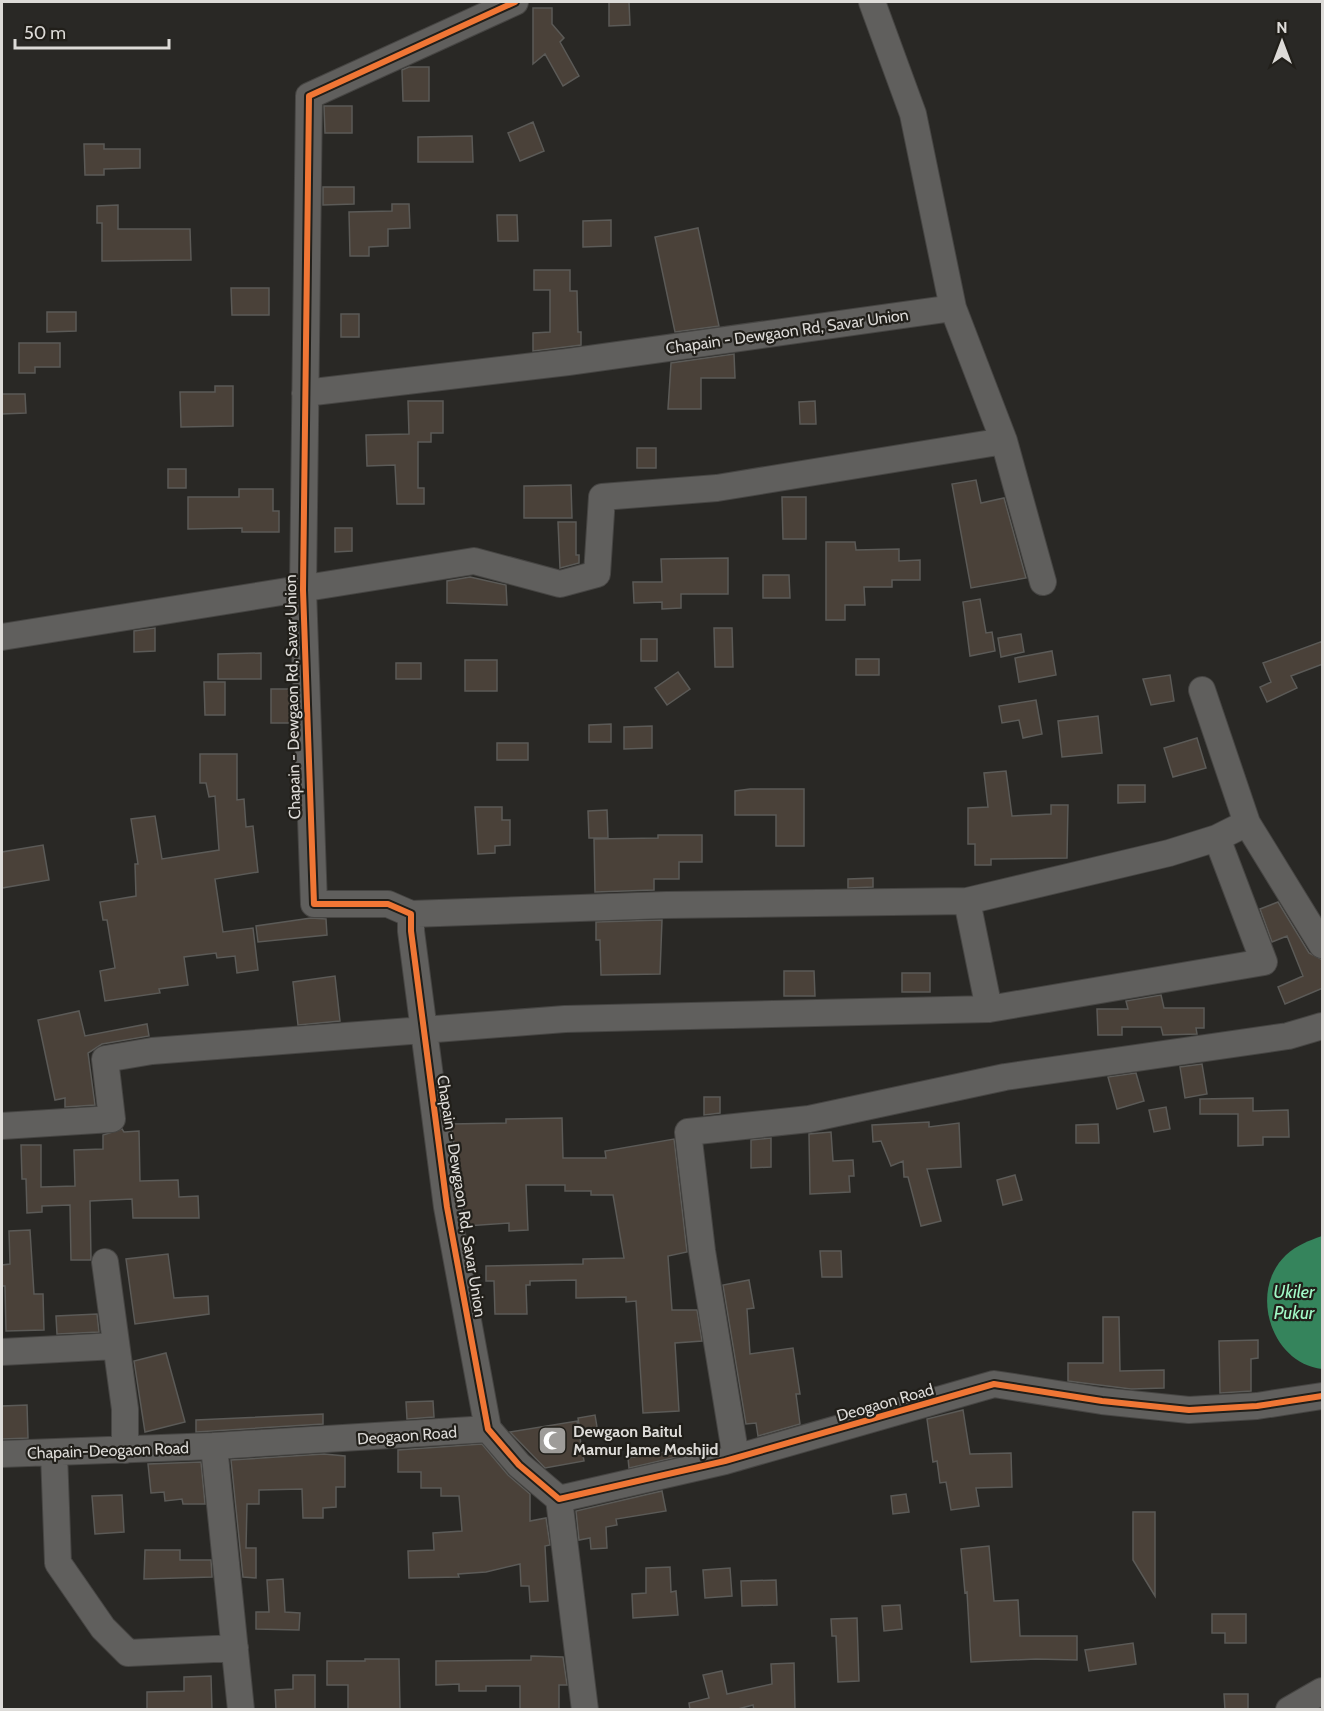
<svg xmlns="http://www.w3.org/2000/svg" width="1324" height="1711" font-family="Cabin,sans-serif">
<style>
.water{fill:#35845c}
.building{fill:#4a4139;stroke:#5b5a57;stroke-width:1.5}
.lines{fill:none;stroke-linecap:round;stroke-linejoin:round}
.minor-casing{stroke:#464543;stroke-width:28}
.minor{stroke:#605f5d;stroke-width:26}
.cycleway-casing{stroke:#211f1a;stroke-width:10}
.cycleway{stroke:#f07635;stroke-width:6}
.labels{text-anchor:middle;stroke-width:4.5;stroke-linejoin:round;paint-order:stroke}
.street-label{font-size:16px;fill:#dddbd8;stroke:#211f1a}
.poi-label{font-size:16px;font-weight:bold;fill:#dddbd8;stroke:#211f1a;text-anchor:start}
.water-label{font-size:18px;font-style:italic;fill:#a2fac7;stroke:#211f1a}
</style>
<rect width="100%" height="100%" fill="#292825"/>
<path class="water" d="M1322,1236V1369C1271,1363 1248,1291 1286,1255C1297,1245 1308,1241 1322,1236Z"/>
<path class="building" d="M609,2H629L630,25L609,26Z
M533,8H552V24L564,38L560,42L579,76L563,86L545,54L533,64Z
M409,67H429V101H403L402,70Z
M324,106H352V133H325Z
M533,122L544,151L520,161L508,133Z
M472,136L473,162H418V137Z
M84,144H104V149H140V168L104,169V175H85Z
M323,187H354V204L323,205Z
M392,204H409L410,228L388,229V246L369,247V256H350L349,212L392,211Z
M118,205V229H190L191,260L102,261V223H97V206Z
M497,215H517L518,241H498Z
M611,220V246L583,247V221Z
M698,228L719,326L675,332L655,237Z
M534,270H570V291H577L578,332H581V345L533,351V333L550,332V290H534Z
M231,288H269V315H232Z
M47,312H76V331L47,332Z
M341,314H359V337H341Z
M19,343H60V367H35V373H19Z
M734,354L735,378H701V409H668L671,363Z
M215,386H233V426L181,427L180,392H215Z
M2,394H25L26,413L2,414Z
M408,401H443V433H431V442H418V488H424V504H397L395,465L367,466L366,435L409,434Z
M815,401L816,424H800L799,402Z
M637,448H656V468H637Z
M168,469H186V488H168Z
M976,480L981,503L1004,498L1026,578L971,588L952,484Z
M571,485L572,518H524V486Z
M239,489H273V511H279V532H242V528L188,529V497H239Z
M782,497H806V539H783Z
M558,522H576V555H579V563L560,568Z
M335,528H352V551L335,552Z
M826,542H855L856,550L899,549V561L920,560V580H892V587H864L865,605H845V620H826Z
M728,558V594H681V608L662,609V602L634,603L633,582H662L661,559Z
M763,575H789L790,598H763Z
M470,577L506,585L507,605L447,603V581Z
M980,599L986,633L992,632L995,651L970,656L963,602Z
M155,628V651L134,652V631Z
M714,628H732L733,667H715Z
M1021,634L1024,652L1001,657L998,638Z
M641,639H657V661H641Z
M1323,641V664L1291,676L1297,688L1267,702L1260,687L1271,682L1263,663Z
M1052,651L1056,675L1019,682L1015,658Z
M261,653V679H218V654Z
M856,659H879V675H856Z
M465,660H497V691H465Z
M396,663H421V679H396Z
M678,672L690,689L667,705L655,688Z
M1170,675L1174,701L1151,705L1143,679Z
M204,682H225V715H205Z
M271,689H291L293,723H271Z
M1036,700L1042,734L1023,738L1019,720L1002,723L999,706Z
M1098,716L1102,753L1062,757L1058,721Z
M611,724V742H589V725Z
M652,726V748L624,749V727Z
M1197,738L1206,768L1173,777L1164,748Z
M497,743H528V760H497Z
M200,754H237V800L244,799L246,827L253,826L258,872L215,879L223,932L253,928L258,970L237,973L235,956L217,958L216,953L184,957L188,985L159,989L160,993L105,1001L100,971L115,968L107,920H103L100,902L136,896L135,864H138L131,819L155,816L162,859L219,850L215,796L209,797L206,783H200Z
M1006,771L1012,816L1051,814V805H1068L1067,858L991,859V865H975V844H968V808L988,807L984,773Z
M1118,785H1145V802L1118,803Z
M750,789H804V846H776V815H735V791Z
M475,807H502V820H510V845L495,846V853L478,854Z
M607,810L608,838H589L588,811Z
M658,835H702V862H679V879H654V890L595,892L594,839L658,838Z
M43,845L49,880L2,888V852Z
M873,878V887L848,888V879Z
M1278,902L1309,953L1323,960V988L1285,1004L1278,987L1303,976L1287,936L1272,942L1260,909Z
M311,918L326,919L327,935L258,942L256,926Z
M662,920L660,974L601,975L600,940H596V922Z
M784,971H814L815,996H784Z
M902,973H930V992H902Z
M335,976L340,1021L298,1025L293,982Z
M1161,995L1164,1008H1204V1028H1196L1197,1034L1163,1035L1161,1027H1122V1035H1098L1097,1009H1128L1126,1001Z
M79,1011L85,1036L147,1024L149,1036L102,1044L88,1053L95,1105L65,1107V1098L55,1100L38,1020Z
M1202,1064L1207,1094L1185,1098L1180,1067Z
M1136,1073L1144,1101L1117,1109L1108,1077Z
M704,1097H720V1113L704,1115Z
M1253,1098V1111L1288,1110L1289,1137H1263V1145L1238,1146V1114H1200V1099Z
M1166,1107L1170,1129L1154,1132L1149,1110Z
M562,1118L563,1158H606L605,1151L674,1139L687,1252L668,1256L672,1310H697L702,1341L675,1343L679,1411L643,1413L636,1301L626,1302V1297L576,1298V1280L530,1281V1285H526L527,1314H495L494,1281H486V1266L583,1264V1259L624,1258L613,1195H591V1191H565V1185H526L528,1230L509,1231V1223L466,1226L451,1124L506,1123V1119Z
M929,1122V1127L959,1123L961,1167L927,1169L941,1221L921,1226L908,1177H904L903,1161L891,1166L881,1141L873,1142L872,1125Z
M1098,1124L1099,1143H1076V1125Z
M122,1129L124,1132L139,1131L140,1181L178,1180L179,1197L198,1196L199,1218H133L132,1199L90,1201L91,1260H71L70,1205L42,1206V1212L27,1213L26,1179H22L21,1145H41V1187L75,1186L74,1150L103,1149V1135Z
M831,1132L833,1161L853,1160L854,1176H849L850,1192L810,1194L809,1134Z
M771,1138V1167L751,1168V1140Z
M1015,1175L1022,1200L1003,1205L997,1180Z
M30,1230L34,1294H43L44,1330L6,1331L5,1286H2V1265L10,1264L9,1231Z
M820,1251H841L842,1277H822Z
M168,1254L174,1298L208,1296L209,1314L135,1324L126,1259Z
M749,1280L754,1308L747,1309L750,1354L793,1348L800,1394H796L800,1424L758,1436L756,1423L746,1424L723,1285Z
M97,1314L99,1332L57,1334L56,1316Z
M1103,1317H1119L1120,1371L1164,1370V1388L1131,1389L1068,1381V1363H1103Z
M1258,1340V1358L1251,1359V1391L1220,1393L1219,1341Z
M166,1353L185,1422L145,1432L134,1361Z
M433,1401L434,1417L407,1419L406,1402Z
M27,1405L28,1438L2,1439V1406Z
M963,1410L970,1454L1011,1453L1012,1487L976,1488L979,1506L951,1510L946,1482L940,1483L937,1461L933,1462L927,1419Z
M323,1414V1424L196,1432V1420Z
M595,1415L598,1433L581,1435L578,1418Z
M577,1421L584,1461L545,1468L510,1432Z
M482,1444L508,1475L530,1494V1521L546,1518L550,1545L545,1546L548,1601L530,1602L529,1586H521L520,1564L486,1572L458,1574L459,1577L409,1578L408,1551L434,1550L433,1533L462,1531L459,1496H441V1488H421V1472H398V1450Z
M676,1450L677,1457L629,1468L628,1458Z
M324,1454L345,1456V1487H336V1507L323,1508V1518H303L302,1489L259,1490V1504H247L246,1548H256V1578L243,1577L231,1460Z
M201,1462L205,1504H183L182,1499L165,1501L164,1492L151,1493L148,1464Z
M662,1491L666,1511L616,1519L617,1525L606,1527L607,1548L591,1549L590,1538L579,1540L576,1511Z
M906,1494L909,1512L893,1514L891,1496Z
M122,1495L124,1532L95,1534L92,1496Z
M1133,1512H1155V1596L1133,1560Z
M989,1546L994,1601L1018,1600L1020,1636H1077V1660L1036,1659L971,1662L967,1592L965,1593L961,1549Z
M145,1550H180V1560H211L212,1577L144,1579Z
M670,1567L671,1592L676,1591L678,1615L633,1618L632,1594L646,1593V1568Z
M730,1568L732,1596L705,1598L703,1570Z
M283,1579L285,1612L300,1613L299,1630L256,1629V1612H269L267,1580Z
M776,1580L777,1605L742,1606L741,1581Z
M900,1605L902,1629L884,1631L882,1606Z
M1212,1614H1246V1643H1225V1633H1212Z
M857,1618L859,1681L838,1682L836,1636H832L831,1619Z
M1133,1643L1136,1664L1089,1671L1085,1650Z
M531,1656L563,1657L567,1685H559V1710H520V1686H486V1691H459V1684L436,1685V1661L531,1660Z
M365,1659H399L400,1710H348V1685H327V1661H365Z
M794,1663L795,1710H754L753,1705L734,1710H690L689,1703L709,1698L703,1675L722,1671L727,1694L772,1684L771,1664Z
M293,1675H315V1709L276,1710L275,1690L293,1689Z
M211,1676L212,1710H147V1692L184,1691V1677Z
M1224,1694H1248V1710H1225Z"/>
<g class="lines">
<defs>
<path id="minor" d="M515,2L309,96L303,590L314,904H388L411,914V931L447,1207L488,1429L519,1465L559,1499L725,1461L994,1384L1102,1401L1189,1410L1257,1406L1322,1396
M953,308L1004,441L1043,582
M305,393L568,362L953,308L913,114L872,2
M2,637L474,561L560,584L597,574L602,497L717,488L1004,441
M1247,823L1322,945
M411,914L666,905L967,901
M989,1009L967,901L1169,853L1217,838
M2,1126L112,1119L105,1059L152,1051L565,1019L989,1009L1264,962L1217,838L1247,823L1202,690
M105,1262L125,1409V1450
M2,1352L116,1346
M54,1453L58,1563L103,1628L128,1653L235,1648
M2,1454L214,1446
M736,1458L702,1251L688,1132L809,1119L1005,1077L1288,1036L1322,1026
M559,1499L585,1710
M241,1710L214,1446L488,1429
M1289,1710L1322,1691"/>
</defs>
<use href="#minor" class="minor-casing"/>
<use href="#minor" class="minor"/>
<defs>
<path id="cycleway" d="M515,2L309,96L303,590L314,904H388L411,914V931L447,1207L488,1429L519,1465L559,1499L725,1461L994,1384L1102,1401L1189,1410L1257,1406L1322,1396"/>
</defs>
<use href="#cycleway" class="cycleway-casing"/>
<use href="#cycleway" class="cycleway"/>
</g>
<defs>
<symbol id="mosque-square" viewBox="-11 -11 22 22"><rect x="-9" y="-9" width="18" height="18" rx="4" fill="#9e9c99" stroke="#211f1a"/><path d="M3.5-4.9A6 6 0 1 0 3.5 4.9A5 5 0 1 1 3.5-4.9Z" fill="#fff"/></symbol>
</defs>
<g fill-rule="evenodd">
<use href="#mosque-square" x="536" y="1424" width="33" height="33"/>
</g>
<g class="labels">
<g class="street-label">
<text transform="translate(787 331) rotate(-8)" y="6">Chapain - Dewgaon Rd, Savar Union</text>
<text transform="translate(292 697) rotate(-91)" y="6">Chapain - Dewgaon Rd, Savar Union</text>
<text transform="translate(462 1196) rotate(81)" y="6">Chapain - Dewgaon Rd, Savar Union</text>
<text transform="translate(885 1402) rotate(-16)" y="6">Deogaon Road</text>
<text transform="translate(407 1435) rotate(-4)" y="6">Deogaon Road</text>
<text transform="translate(108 1450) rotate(-2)" y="6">Chapain-Deogaon Road</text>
</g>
<g class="poi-label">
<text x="573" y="1437">Dewgaon Baitul<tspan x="573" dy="18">Mamur Jame Moshjid</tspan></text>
</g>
<g class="water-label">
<text x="1294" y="1298">Ukiler<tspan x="1294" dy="21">Pukur</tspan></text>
</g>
</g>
<rect width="1324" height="1711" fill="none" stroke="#dddbd8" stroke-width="6"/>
<g transform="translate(1282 42)" stroke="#211f1a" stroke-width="4.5" paint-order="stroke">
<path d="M0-4.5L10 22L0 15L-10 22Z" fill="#dddbd8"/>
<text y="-9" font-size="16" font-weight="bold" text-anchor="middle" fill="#dddbd8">N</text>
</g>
<path d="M15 39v9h154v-9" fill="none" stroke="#dddbd8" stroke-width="3"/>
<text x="24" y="39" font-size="18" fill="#dddbd8" stroke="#211f1a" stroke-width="4.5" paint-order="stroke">50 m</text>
</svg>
